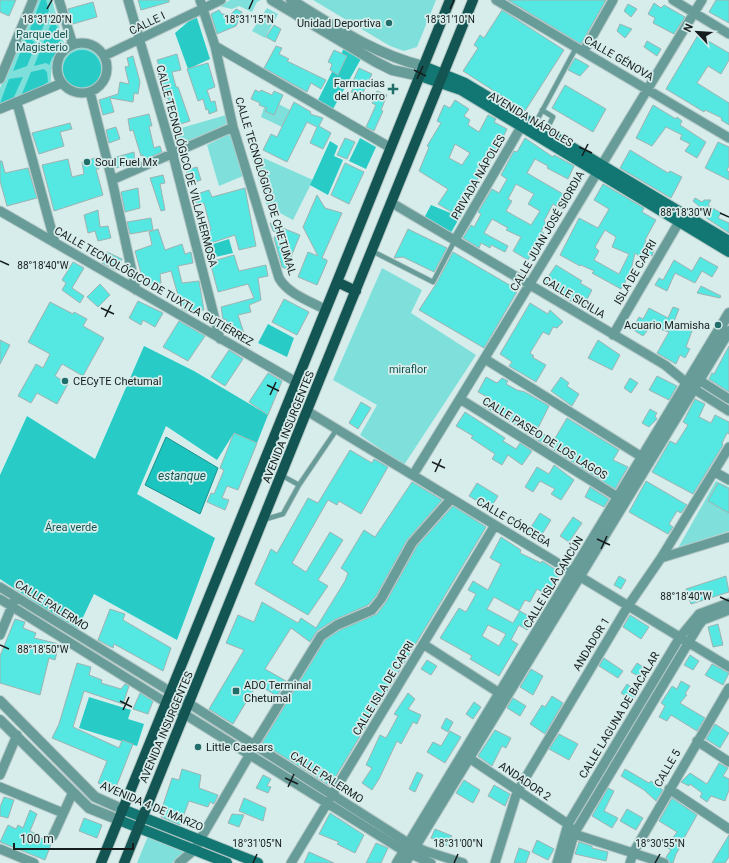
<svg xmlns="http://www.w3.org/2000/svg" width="729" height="863" font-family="Roboto,sans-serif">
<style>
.green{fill:#7fdfda}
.forest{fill:#29cbc6}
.water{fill:#1cc4bf;stroke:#1a928e}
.building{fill:#55e8e3;stroke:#9eb3b1;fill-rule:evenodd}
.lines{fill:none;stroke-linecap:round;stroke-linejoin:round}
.service-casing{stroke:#b4c8c6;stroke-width:6}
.minor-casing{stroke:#b4c8c6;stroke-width:11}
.tertiary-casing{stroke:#b4c8c6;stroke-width:12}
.secondary-casing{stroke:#b4c8c6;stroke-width:12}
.primary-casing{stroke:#b4c8c6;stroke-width:12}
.service{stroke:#679c99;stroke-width:4.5}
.minor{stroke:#679c99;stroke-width:9}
.tertiary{stroke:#679c99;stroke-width:10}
.secondary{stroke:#127673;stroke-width:10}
.primary{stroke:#135553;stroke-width:10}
.ticks{fill:none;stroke:#161d1d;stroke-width:1.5}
.poi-dot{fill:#216d6a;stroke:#d7edeb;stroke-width:1.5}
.labels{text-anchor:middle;stroke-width:3.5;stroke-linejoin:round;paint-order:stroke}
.street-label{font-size:11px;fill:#161d1d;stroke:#d7edeb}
.poi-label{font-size:11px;fill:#161d1d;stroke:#d7edeb;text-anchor:start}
.park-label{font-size:11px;fill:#135351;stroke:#d7edeb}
.water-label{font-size:12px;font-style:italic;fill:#165552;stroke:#d7edeb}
.ticks-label{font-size:10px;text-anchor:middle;fill:#161d1d;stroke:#d7edeb;stroke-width:3.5;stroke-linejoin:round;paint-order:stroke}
</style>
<rect width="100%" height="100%" fill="#d7edeb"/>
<path class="green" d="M36,0H52L65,47C52,60 51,65 51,83L0,107V88Z
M230,0H261L257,2L252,12L239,6L232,9L219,6Z
M313,0H436L417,47L404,51L390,46Z
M267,8L278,14L265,38L252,31Z
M60 69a22 22 0 1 1 44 0a22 22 0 1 1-44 0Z
M267,98L290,110L282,127L261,117Z
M226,115L228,123L176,150L171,131Z
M231,133L243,176L219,186L207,145Z
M250,152L313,180L293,220L267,206Z
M382,268L422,290L411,313L476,355L404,465L360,435L377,405L333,380Z
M716,481L729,487V531L678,548Z
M148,836L186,852L172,863H137Z"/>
<path class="forest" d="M41,0H46L49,10L39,38L30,29Z
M196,15L210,59L188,69L175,33Z
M54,16L62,47L52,58L49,65L46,63L34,66Z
M27,35L36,44L27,66L13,71Z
M344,48L362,57L333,109L318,100Z
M63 69a19 19 0 1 1 38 0a19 19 0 1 1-38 0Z
M44,69L47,72L48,82L35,91L21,96L31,72Z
M23,77L13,99L0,103L9,79Z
M360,138L376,147L366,169L349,161Z
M330,141L338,146L334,156L343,160L328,195L310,185Z
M431,205L460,217L449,236L424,218Z
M229,239L233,253L207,259L204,247Z
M268,324L294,338L287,357L258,343Z
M144,346L194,371L268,415L257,443L234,433L217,460L166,426L137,494L215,538L177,640L94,594L77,630L0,579V475L27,416L95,459Z
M89,697L131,710L128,719L144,724L137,746L79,728Z"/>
<path class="water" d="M166,437L218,468L200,514L145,485Z"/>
<path class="building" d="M0,0H16L9,16L0,12Z
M138,0H169V2L141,10Z
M508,0H606L581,44Z
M716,0H729V23L709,12Z
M93,2L97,17L73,24L68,9Z
M654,3L661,8L664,5L685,17L674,34L653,23L655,18L648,14Z
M628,4L637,9L631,17L624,11Z
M236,9L242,12L236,26L217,34L211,14L219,10L222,14L230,15Z
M502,10L564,50L525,111L463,71L478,48L474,45L480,35L484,38Z
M620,24L632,29L625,38L617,31Z
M274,25L281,29L275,42L266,37Z
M698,35L729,53V60L721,74L708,66L697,83L729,103V125L721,120L722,118L705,110L704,112L666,89Z
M647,41L661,49L657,56L644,47Z
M276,46L282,48L279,54L289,59L287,61L326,80L321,89L311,83L307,92L264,68Z
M334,50L347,56L338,75L330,70L332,64L328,62Z
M177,54L181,70L172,72L176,87H178L190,121L172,127L170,120L174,119L173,115L168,98L164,99L162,91H163L156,70L160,69L157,60Z
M133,56L140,82L138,94L134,93L133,102L110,98L114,112L103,115L99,100L118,94L120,82L129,84L125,67L129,66L127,58Z
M575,58L589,66L580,76L568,70Z
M208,63L215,87L207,90L211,102L215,101L217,111L209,114L208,109L206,110L203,99L198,101L187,69Z
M359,68L372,74L361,97L351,92L355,85L352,83Z
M565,85L606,109L593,132L552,108Z
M255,90L260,92L261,90L272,95L274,91L283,95L274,115L265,111L267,108L259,105L260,103L251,99Z
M377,91L387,95L381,110L383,111L374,131L366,127L376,105L372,103Z
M455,100L469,109L464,116L470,120L468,125L479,132L488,115L496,119L494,122L507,129L499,146L502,147L479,174L480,175L464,203L466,204L460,217L438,204L448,189L419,171L429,147L427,146L441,123L437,121L444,105L450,108ZM455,144L470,153L462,165L449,158Z
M294,102L311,112L310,114L323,118L319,126L331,133L323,149L310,143L317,127L307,122L287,162L263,150L271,134L277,137Z
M653,105L676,119L677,117L682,121L680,125L706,142L697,158L685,151L690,144L680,139L682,135L666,127L652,146L636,138Z
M149,114L152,126H149L154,148L160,146L162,152L144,160L143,155L141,156L133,130L130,131L128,119Z
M70,123L72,129L60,132L64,146L39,154L32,133Z
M116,127L120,139L109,143L106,130Z
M345,138L355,142L347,159L337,155Z
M525,138L553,157L554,155L574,166L568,179L547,168L548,166L535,159L527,173L570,198L563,210L553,204L544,221L546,223L541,231L544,233L528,260L513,251L521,237L506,230L508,228L492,219L484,233L508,246L505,252L491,245L490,248L481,243L479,248L463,238L471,225L474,227L481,214L478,212L492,189L499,193L507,179L501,175L514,151L517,152ZM516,184L534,194L528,204L540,211L531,225L506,211L512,201L508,199Z
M718,142L729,147V166L727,170L729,172V180L705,168Z
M630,150L668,173L670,171L682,177L671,198L620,168Z
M134,152L135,163L116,168L113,158Z
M98,157L99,169H96L103,195L54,211L42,165L68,159L72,177L84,174L82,162Z
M0,161H2L5,173L28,168L37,198L7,206L0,181Z
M345,163L364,172L349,204L331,195Z
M197,167L201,180L190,184L186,170Z
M163,175L165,183L160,184L165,210L161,211L150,178Z
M603,184L644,208L642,212L656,220L645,240L646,241L644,246L654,250L652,256L648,255L644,260L635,253L630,274L621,289L592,273L594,271L581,265L580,266L560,255L579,218L598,228L609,209L594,200ZM605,230L616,237L612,247L629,254L619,274L594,260L599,251L595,247Z
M138,188L140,208L125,212L121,192Z
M245,188L256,246L239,250L235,235L205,245L201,234L211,230L204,203L197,205L194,195L209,190L212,197Z
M317,195L325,208L342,213L322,258L327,260V262L317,285L298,277L308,252L318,256L303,227Z
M695,198L702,202L704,200H711L708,205L721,213L718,218L729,223V233L705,217L707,213L693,201Z
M98,210L100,227L108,226L111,238L98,241L95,231L88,233L84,215Z
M151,218L153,230L130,234L127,222Z
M270,223L300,235L286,269L282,267L274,238L277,233L273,231Z
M158,229L165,250L182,244L185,254L191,252L193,263L178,266L182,283L199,281L204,310L186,311L182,309L171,271L160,274L161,283L147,287L144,277H142L135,251L152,245L149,232Z
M408,229L447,248L434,272L403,257L394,258Z
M107,252L122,259L117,271L102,263Z
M453,252L518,290L484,348L419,310L436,284Z
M234,255L239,271L266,265L268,276L258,278L261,300L249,305L251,312L238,315L244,333L232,337L226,319L223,320L221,307L254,298L248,284L218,292L210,262Z
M700,257L718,267L712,277L702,271L695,283L675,273L667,291L655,285L659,278L663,280L674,260L692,271Z
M73,262L84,268L72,288L84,296L80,303L62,290L66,283L62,280Z
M556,265L582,281L580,283L592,290L583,307L567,299L544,283Z
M100,284L110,295L98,307L87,297Z
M701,286L721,296L720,298L697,293Z
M284,299L309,312L297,335L272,322Z
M138,301L163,313L155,327L143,320L141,325L129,318Z
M50,302L73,314L74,312L87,319L83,326L104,338L83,376L62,364L55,376L68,384L57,404L37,393L31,403L18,396L36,364L43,368L50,354L28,342Z
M530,303L548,314L550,310L563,322L557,328L553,327L549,335L543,332L530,353L534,356L532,357L546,365L536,382L509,366L512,362L500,354Z
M673,307L679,309L673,324L692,331L686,347L690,349L685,358L680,355L676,364L657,353L669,332L651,326L643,336L632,329L639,317L643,319L649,308L668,318Z
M179,321L205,336L188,361L163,347Z
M0,340L10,345L0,364Z
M598,340L620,355L612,370L588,358Z
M729,346V392L709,379L712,373L714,374Z
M229,350L243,359L225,386L211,377Z
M268,373L282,381L268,415L249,402Z
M657,376L677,386L669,400L649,390Z
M486,377L497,383L502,378L508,381L506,384L517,390L525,392L549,406L537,430L554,440L567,418L619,450L613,460L628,467L615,489L525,432L526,431L483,406L489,398L478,392Z
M561,377L569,383L567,386L579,394L572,406L551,391Z
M630,378L638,383L631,393L624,388Z
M695,399L705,404L699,417L711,423L715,415L729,422V434L727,433L722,443L723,445L693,494L652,472L670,441L676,444L688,425L683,422Z
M361,402L371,408L358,429L349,423Z
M650,409L657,413L655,416L657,419L649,427L642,423Z
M465,412L505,438L503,441L516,449L520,443L532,451L522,465L508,455L502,465L492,459L495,454L471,438L473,436L456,426Z
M234,433L257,443L238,490L227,486L222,498L229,500L225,510L207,502L211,493L214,494L224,470L220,468Z
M350,450L372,463L374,459L388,467L361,514L339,501L337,505L328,500L292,563L306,572L330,532L343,540L318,580L328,586L308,615L255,584L271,549L277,553L308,498L318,503Z
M554,465L574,480L561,500L551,494L555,489L540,481L533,492L525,487L537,467L549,474Z
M646,481L687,505L681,513L677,511L669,524L673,527L668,534L629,512Z
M412,482L442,500L407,540L376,596L368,605L334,620L317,631L310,642L291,628L265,669L286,681L277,696L257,684L233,724L209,709L244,650L226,643L238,615L254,622L262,602L298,623L301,618L316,628L345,581L348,573L341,568L364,530L375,537Z
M477,483L498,496L490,509L469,496Z
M718,483L729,489V513L708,501Z
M590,487L609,499L604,507L585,497Z
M453,506L486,527L330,786L262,743L325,640L340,630L377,614L386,602L417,546Z
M540,513L551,520L539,539L528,532Z
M573,517L582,523L569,542L560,536Z
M501,537L521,550L520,553L541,563L542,561L561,573L547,595L537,589L530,602L525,600L519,611L494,597L487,609L513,623L520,611L534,619L527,630L519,625L511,640L518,644L499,676L470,659L472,656L440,638L459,608L466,612L476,594L468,590L473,581L488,590L501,564L490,558ZM488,625L506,634L499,646L482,636Z
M619,576L626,580L621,589L614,585Z
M726,576L729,592L691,604L686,589Z
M110,609L125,614L123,620L171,648L163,671L114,644L113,648L98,640Z
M630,615L649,627L641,639L623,627Z
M15,619L25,622L23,628L36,633L34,638L59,644L55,660L49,658L40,695L0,683V656Z
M718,624L723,645L713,647L708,627Z
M690,655L699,661L693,670L684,665Z
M604,658L623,671L618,678L599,666Z
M427,660L437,666L431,675L421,669Z
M77,663L91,667L89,675L102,680L101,683L121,689L125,684L129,686L123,704L84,691L73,727L119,748L122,740L133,744L115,790L98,783L107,761L52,738L59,724Z
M637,663L648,670L643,679L631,672Z
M712,664L729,673L723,685L705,675Z
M531,669L543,676L533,695L520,687Z
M681,681L690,686L685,694L687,695L680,703L705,718L697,731L671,715L667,721L659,717L665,706L661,703L672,686L677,689Z
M627,684L638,692L633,701L621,693Z
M140,693L153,701L148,714L133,709Z
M408,693L415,699L408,709L421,715L417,724L413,722L401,744L397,741L379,779L372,790L362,783L372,768L366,765L380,735L386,738L398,716L394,714Z
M552,696L563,703L545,734L530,724L542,705L545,707Z
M513,698L526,706L520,716L507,708Z
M474,702L481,707L473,719L466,714Z
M446,718L453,722L448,732L441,728Z
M715,724L729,733L720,748L706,739Z
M495,730L511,738L506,748L502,746L492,766L478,756Z
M450,731L461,737L445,763L427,752L433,742L441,746Z
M559,734L578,744L569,760L549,749Z
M719,763L728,768L723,776L729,779V790L725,801L711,796L707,802L700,797L702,793L690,784L689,786L681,782L690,773L707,784Z
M182,769L201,775L199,788L218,795L214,804L210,802L208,807L189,801L180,825L161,817L164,808H162L172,778L179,780Z
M625,769L649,783L651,781L663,790L656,801L644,790L621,776Z
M417,772L423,775L415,792L409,789Z
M263,775L271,779L267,786L271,787L268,793L256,788Z
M464,780L480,790L473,803L456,793Z
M494,785L510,794L505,806L488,796Z
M608,788L614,791L604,811L618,818L612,828L592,816Z
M4,797L14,800L8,818L0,816V807Z
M244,798L266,808L263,821L239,811Z
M672,798L697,815L683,840L684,841L676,854L673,863H670L666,857L671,850L666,847L677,832L659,821Z
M627,809L643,818L636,830L620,821Z
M30,810L37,814L30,831L36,834L35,836L52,842L45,860L0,842L8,825L16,829L18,825L23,828Z
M330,813L364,835L355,853L337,844L339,842L319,834Z
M232,814L244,815L239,827L228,823Z
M84,818L102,825L97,838L79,831Z
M435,829L452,836L448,846L431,838Z
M729,835V857L725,863H712Z
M537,840L554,849L548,860L532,852Z
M579,842L592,846V848L608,852L606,861L575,854Z
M376,843L388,848L381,863H366Z
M519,848L530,852L526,863H514Z
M309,852L334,863H304Z"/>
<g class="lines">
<defs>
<path id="service" d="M542,110L553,117L546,131
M535,124L576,48
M372,251L433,282L455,240
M281,475L299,485
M263,520L283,514L299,485L337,429"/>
<path id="minor" d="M59,0L73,45
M128,0L173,155L220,339
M200,0L215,46L233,127L279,278C288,294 310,301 326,310
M496,0L729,138
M673,0L729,34
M57 68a25 25 0 1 1 50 0a25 25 0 1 1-50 0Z
M215,46L391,148
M584,51L613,0
M104,56L221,0
M0,79L33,0
M90,92L112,180L136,290
M17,103L55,243
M0,109L62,83
M112,180L233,127
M392,203L665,365L694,389L729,411
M0,211L296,382
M455,240L521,127
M613,335L679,222
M485,359L642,457
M692,380H699L729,399
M460,399L624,501
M307,411L729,667
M715,472L729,480
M413,475C511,317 605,158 702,0
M661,558L729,537
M0,587L171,692L408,843L425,851L463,863
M0,599L404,851L431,863
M0,635L14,601
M423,644L504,696
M697,741L729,762
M469,758L568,824L574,834L664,863
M0,775L17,735
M0,787L63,813
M669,789L729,829
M53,836L73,792
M0,849L34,863
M179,863L194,850L250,754L254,745L321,636L337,625L372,610L381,599L412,543L451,499
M291,863L495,525
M495,863L517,792L628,606L661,558L729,447
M557,863L568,824L680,637L699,614L729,603
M566,863L574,834L699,625L703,620L729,610
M630,863L633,853L729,688"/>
<path id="tertiary" d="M272,0L376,62L392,70L420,76
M291,0C334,26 374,54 423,66
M0,701L95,797L122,809
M0,720L89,808L119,820
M397,863L729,313
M405,863L729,331"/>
<path id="secondary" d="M423,66L465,83L729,241
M420,76L461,90L729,252
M122,809L258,863
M119,820L227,863"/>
<path id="primary" d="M337,282L356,291
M101,863L337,282L450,0
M124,863L473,0"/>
</defs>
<use href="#service" class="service-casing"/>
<use href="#minor" class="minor-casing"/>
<use href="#tertiary" class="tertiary-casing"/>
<use href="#secondary" class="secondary-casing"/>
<use href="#primary" class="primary-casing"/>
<use href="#service" class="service"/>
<use href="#minor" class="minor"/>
<use href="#tertiary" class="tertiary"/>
<use href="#secondary" class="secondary"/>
<use href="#primary" class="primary"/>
</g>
<path class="ticks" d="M47,9L52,0M249,9L253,0M450,9L454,0M414,70L426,76M417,79L423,66M579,147L592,153M582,156L588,144M720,213L729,217M0,261L9,265M101,308L114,314M105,317L111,305M267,385L279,391M270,395L276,382M432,462L445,468M435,472L441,459M597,539L610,545M601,549L607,536M720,597L729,601M0,645L9,649M120,701L132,707M123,710L129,697M285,778L298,784M288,787L294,774M253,863L257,854M454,863L458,854M655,863L660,854"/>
<g class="poi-dot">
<circle cx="389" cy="23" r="4"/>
<path d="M391 83h4v4h4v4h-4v4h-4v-4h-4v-4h4z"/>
<circle cx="87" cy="162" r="4"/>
<circle cx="718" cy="325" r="4"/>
<circle cx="65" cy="381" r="4"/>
<rect x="232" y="687" width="8" height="8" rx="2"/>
<circle cx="198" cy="747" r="4"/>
</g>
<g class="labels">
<g class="street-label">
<text transform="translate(147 23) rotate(-26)" y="4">CALLE I</text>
<text transform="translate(619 58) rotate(30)" y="4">CALLE GÉNOVA</text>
<text transform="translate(531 119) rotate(31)" y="4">AVENIDA NÁPOLES</text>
<text transform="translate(187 166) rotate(75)" y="4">CALLE TECNOLÓGICO DE VILLAHERMOSA</text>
<text transform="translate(478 177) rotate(-60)" y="4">PRIVADA NÁPOLES</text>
<text transform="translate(266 186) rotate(73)" y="4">CALLE TECNOLÓGICO DE CHETUMAL</text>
<text transform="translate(547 231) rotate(-60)" y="4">CALLE JUAN JOSÉ SIORDIA</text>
<text transform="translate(635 272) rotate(-60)" y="4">ISLA DE CAPRI</text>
<text transform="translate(154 286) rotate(30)" y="4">CALLE TECNOLÓGICO DE TUXTLA GUTIÉRREZ</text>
<text transform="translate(574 297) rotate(31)" y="4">CALLE SICILIA</text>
<text transform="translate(288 427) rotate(-68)" y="4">AVENIDA INSURGENTES</text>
<text transform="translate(545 438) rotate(32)" y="4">CALLE PASEO DE LOS LAGOS</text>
<text transform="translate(514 522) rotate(31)" y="4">CALLE CÓRCEGA</text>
<text transform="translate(553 582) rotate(-59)" y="4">CALLE ISLA CANCÚN</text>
<text transform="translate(52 605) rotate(32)" y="4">CALLE PALERMO</text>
<text transform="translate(591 644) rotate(-59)" y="4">ANDADOR 1</text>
<text transform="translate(383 688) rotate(-59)" y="4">CALLE ISLA DE CAPRI</text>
<text transform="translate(619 715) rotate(-59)" y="4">CALLE LAGUNA DE BACALAR</text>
<text transform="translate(166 727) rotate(-67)" y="4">AVENIDA INSURGENTES</text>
<text transform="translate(667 768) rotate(-60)" y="4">CALLE 5</text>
<text transform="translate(327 777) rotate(33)" y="4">CALLE PALERMO</text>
<text transform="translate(525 781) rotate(34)" y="4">ANDADOR 2</text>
<text transform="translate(152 806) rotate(23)" y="4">AVENIDA 4 DE MARZO</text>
</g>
<g class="poi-label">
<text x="381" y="27" text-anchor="end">Unidad Deportiva</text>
<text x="385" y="87" text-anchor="end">Farmacias<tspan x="385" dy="13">del Ahorro</tspan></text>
<text x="95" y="166">Soul Fuel Mx</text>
<text x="710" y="329" text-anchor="end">Acuario Mamisha</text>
<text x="73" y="385">CECyTE Chetumal</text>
<text x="244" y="689">ADO Terminal<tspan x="244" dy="13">Chetumal</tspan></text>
<text x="206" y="751">Little Caesars</text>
</g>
<g class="park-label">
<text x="42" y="38">Parque del<tspan x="42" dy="13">Magisterio</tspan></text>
<text x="408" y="373">miraflor</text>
<text x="71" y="531">Área verde</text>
</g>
<g class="water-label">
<text x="182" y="480">estanque</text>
</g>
</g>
<g class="ticks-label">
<text x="47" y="23">18°31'20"N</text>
<text x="249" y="23">18°31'15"N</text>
<text x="450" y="23">18°31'10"N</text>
<text x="686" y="216">88°18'30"W</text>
<text x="43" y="269">88°18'40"W</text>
<text x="686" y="600">88°18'40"W</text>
<text x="43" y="653">88°18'50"W</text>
<text x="257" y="847">18°31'05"N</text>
<text x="458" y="847">18°31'00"N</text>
<text x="660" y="847">18°30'55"N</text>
</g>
<g transform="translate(697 32) rotate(295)" stroke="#d7edeb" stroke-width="3" paint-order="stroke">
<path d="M0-3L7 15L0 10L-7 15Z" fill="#161d1d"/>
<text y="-6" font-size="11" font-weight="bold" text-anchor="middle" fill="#161d1d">N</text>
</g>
<path d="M14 843v6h119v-6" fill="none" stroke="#161d1d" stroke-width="2"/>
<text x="20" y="843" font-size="12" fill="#161d1d" stroke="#d7edeb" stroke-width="3" paint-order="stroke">100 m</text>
</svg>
